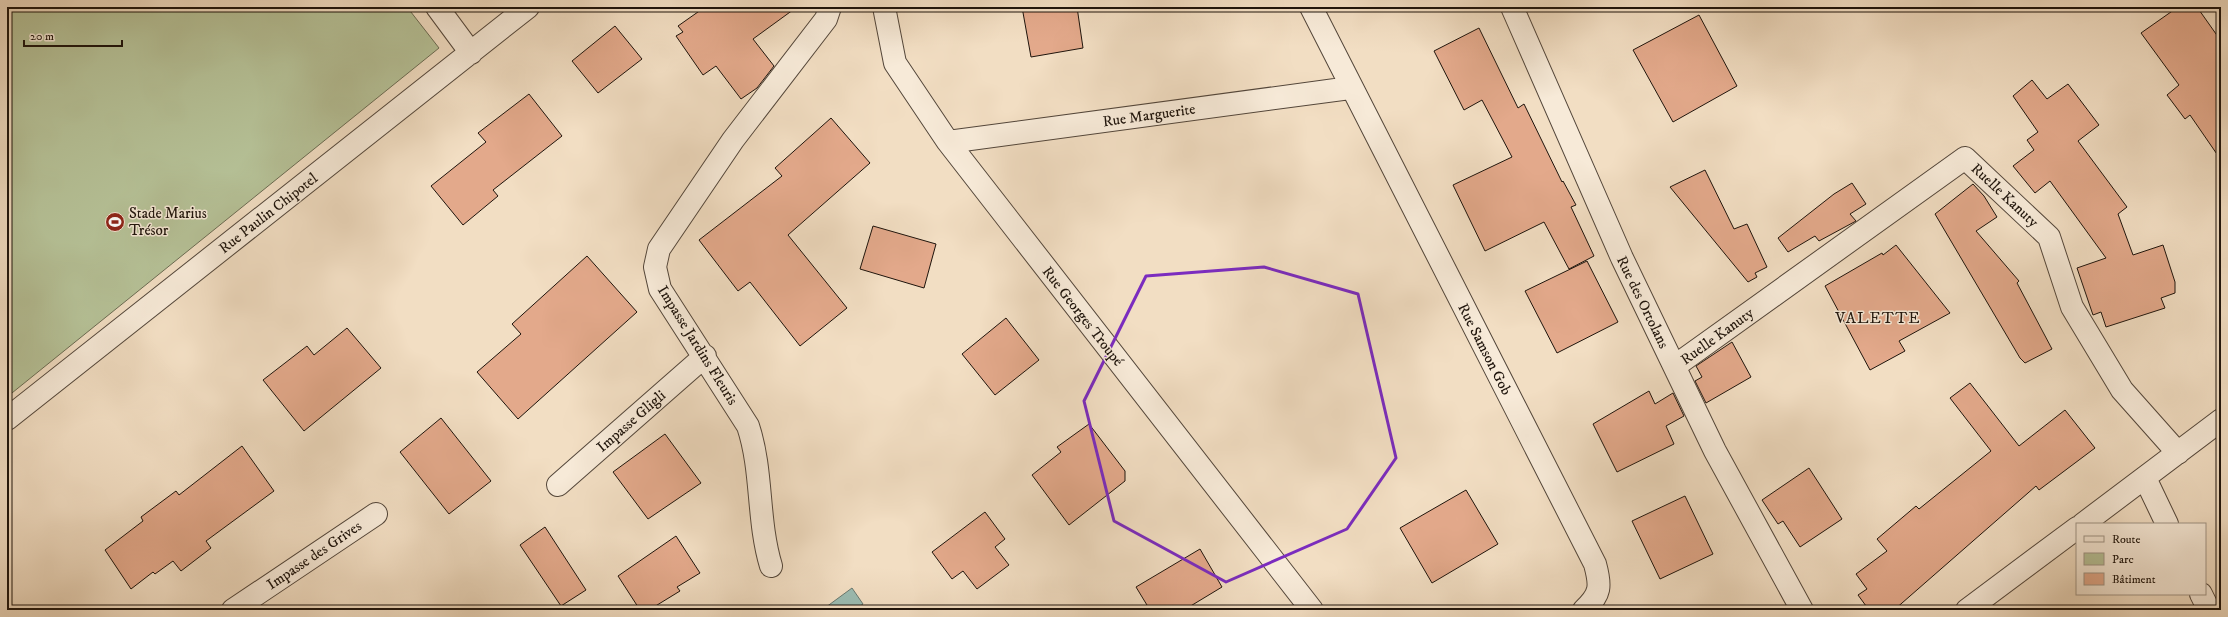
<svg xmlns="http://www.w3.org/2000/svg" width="2228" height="617" font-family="'IM FELL DW Pica',serif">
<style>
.green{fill:#b6c298;stroke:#6a6b52}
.water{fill:#9bbcb2;stroke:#697970}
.building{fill:#e3a98b;stroke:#1e140c}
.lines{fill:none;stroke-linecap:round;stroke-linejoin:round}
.minor-casing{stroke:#53463a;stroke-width:24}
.minor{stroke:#f7ead8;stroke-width:22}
.marked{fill:none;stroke:#7b2cbf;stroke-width:3;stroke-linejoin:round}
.labels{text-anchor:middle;stroke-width:3;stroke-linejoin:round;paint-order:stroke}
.street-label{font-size:15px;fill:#1e140c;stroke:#f7ead8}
.poi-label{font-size:15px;fill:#1e140c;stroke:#f7ead8;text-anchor:start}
.neighbourhood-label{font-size:16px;letter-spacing:1px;fill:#1e140c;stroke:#f7ead8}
</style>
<rect width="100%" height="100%" fill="#f2dec3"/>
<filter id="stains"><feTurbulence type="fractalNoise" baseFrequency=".005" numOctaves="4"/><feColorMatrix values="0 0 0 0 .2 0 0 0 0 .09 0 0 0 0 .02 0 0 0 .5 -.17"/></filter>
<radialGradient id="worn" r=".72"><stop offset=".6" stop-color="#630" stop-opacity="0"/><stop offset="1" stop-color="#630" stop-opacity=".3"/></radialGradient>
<path class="green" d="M7,7H407L439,48L7,397Z"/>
<path class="water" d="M852,588L863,604L854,610H822Z"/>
<path class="building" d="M705,7H797L753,39L774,66L757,88L741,99L716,66L703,75L676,36L683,32L678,26Z
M1022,7H1077L1083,48L1031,57Z
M2178,7H2197L2221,41V160L2190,115L2185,119L2167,95L2179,85L2141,33Z
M1699,15L1737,86L1673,122L1633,50Z
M615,26L642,59L598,93L572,61Z
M1479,28L1518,108L1524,104L1562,182L1563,181L1576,205L1571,207L1594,256L1569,269L1544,222L1485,251L1453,185L1512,157L1482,100L1464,110L1434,51Z
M2032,80L2047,99L2068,84L2099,125L2078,141L2127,207L2118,214L2133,255L2163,245L2175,282V293L2161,298L2165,308L2106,327L2101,312L2093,315L2077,268L2106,258L2050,181L2035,193L2013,166L2034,150L2027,140L2038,132L2013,96Z
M529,94L562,136L493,190L498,196L463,225L431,186L486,142L478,133Z
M831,118L870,163L788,235L847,308L800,346L750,282L738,291L699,240L782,176L775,168Z
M1705,170L1734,229L1747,224L1767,267L1755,273L1757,277L1748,282L1670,187Z
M1852,183L1866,204L1850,214L1856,221L1819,241L1815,236L1788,252L1778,238L1834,194Z
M1973,184L1984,196L1997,217L1976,231L2019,281L2017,283L2052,349L2025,363L2020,358L1935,214Z
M873,226L936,244L924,288L860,269Z
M1896,245L1950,313L1899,341L1905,351L1870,370L1825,286L1882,253L1883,255Z
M587,256L637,312L518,419L477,372L521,334L512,324Z
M1587,261L1618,322L1557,353L1525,291Z
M1006,318L1039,360L995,395L962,354Z
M347,328L381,368L304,431L263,380L307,346L314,355Z
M1732,342L1751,377L1706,403L1695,381L1702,377L1696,366Z
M1970,383L2019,446L2065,410L2095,448L2039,490L2036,486L1894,610H1869L1858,595L1867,589L1856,574L1887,551L1877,539L1916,506L1919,509L1991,451L1950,398Z
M1649,391L1655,404L1673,393L1684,416L1666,426L1674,444L1617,472L1593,424Z
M441,418L491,481L449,514L400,452Z
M1089,424L1125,471V481L1069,525L1032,475L1061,452L1057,447Z
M665,434L701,483L648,519L613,472Z
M242,446L274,491L206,541L211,548L181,571L173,561L155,574L153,572L131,589L105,550L143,521L141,517L176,491L179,495Z
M1809,468L1842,519L1800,547L1783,521L1778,524L1762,500Z
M1466,490L1498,544L1432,583L1400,528Z
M1685,496L1713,554L1660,579L1632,521Z
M985,512L1005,539L995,547L1009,565L977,589L963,571L952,579L932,552Z
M545,527L586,590L561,606L520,545Z
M676,536L700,573L677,587L680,591L649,610H640L618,576Z
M1200,549L1222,587L1184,610H1150L1136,587Z"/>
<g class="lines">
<defs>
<path id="minor" d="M437,7L471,53
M884,7L895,63L948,142L1312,610
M1311,7L1595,564C1601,586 1601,594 1584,610
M1512,7L1622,258L1715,451L1802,610
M948,142L1350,88
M1675,366L1965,158L2049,237L2072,307L2122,390L2178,453
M7,419L528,7
M2145,478L2167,524
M558,485L705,356
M2083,524L2221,420
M771,566C757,520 763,471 748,426L660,289L655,267L659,249L733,140L826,19L830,7
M2201,594L2209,610
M233,610L376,514
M1967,610L2077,528"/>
</defs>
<use href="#minor" class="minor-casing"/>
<use href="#minor" class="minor"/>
</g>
<path class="marked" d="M1264,267L1358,294L1396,458L1347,529L1226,582L1114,521L1084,401L1146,276Z"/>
<defs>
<symbol id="stadium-disc" viewBox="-11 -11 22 22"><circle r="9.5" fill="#8f2418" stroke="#f7ead8"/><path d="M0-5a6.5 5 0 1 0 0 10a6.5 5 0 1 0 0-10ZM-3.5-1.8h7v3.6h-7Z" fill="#fff"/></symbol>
</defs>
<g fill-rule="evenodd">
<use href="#stadium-disc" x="104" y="211" width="22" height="22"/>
</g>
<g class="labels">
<g class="street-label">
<text transform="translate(1149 115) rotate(-8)" y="5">Rue Marguerite</text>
<text transform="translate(2005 195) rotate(43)" y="5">Ruelle Kanuty</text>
<text transform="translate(268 213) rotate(-38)" y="5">Rue Paulin Chipotel</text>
<text transform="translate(1643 302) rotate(64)" y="5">Rue des Ortolans</text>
<text transform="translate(1083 316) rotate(52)" y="5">Rue Georges Troupé</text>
<text transform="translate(1717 336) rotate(-36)" y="5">Ruelle Kanuty</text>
<text transform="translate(698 345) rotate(58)" y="5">Impasse Jardins Fleuris</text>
<text transform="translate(1485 349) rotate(63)" y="5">Rue Samson Gob</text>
<text transform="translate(631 421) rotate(-41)" y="5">Impasse Gligli</text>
<text transform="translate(314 555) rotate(-34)" y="5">Impasse des Grives</text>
</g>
<g class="poi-label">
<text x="129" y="218">Stade Marius<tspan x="129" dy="17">Trésor</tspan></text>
</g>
<g class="neighbourhood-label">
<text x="1878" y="323">VALETTE</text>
</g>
</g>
<rect width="2228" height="617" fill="none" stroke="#f2dec3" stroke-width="24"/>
<rect x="8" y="8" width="2212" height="601" fill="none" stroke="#1e140c" stroke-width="2"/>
<rect x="12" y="12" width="2204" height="593" fill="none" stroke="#1e140c"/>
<rect x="2076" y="523" width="130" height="72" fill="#f7ead8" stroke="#a09486"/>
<rect x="2084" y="536" width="20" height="6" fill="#f7ead8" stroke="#a09486"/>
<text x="2112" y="543" font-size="12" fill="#1e140c">Route</text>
<rect x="2084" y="553" width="20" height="12" fill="#b6c298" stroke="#a09486"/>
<text x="2112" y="563" font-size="12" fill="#1e140c">Parc</text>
<rect x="2084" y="573" width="20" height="12" fill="#e3a98b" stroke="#a09486"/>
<text x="2112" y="583" font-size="12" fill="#1e140c">Bâtiment</text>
<path d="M24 40v6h98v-6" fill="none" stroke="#1e140c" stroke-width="2"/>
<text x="30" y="40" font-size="12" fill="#1e140c" stroke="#f7ead8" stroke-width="3" paint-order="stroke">20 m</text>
<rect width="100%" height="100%" filter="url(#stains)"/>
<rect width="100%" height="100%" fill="url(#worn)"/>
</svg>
